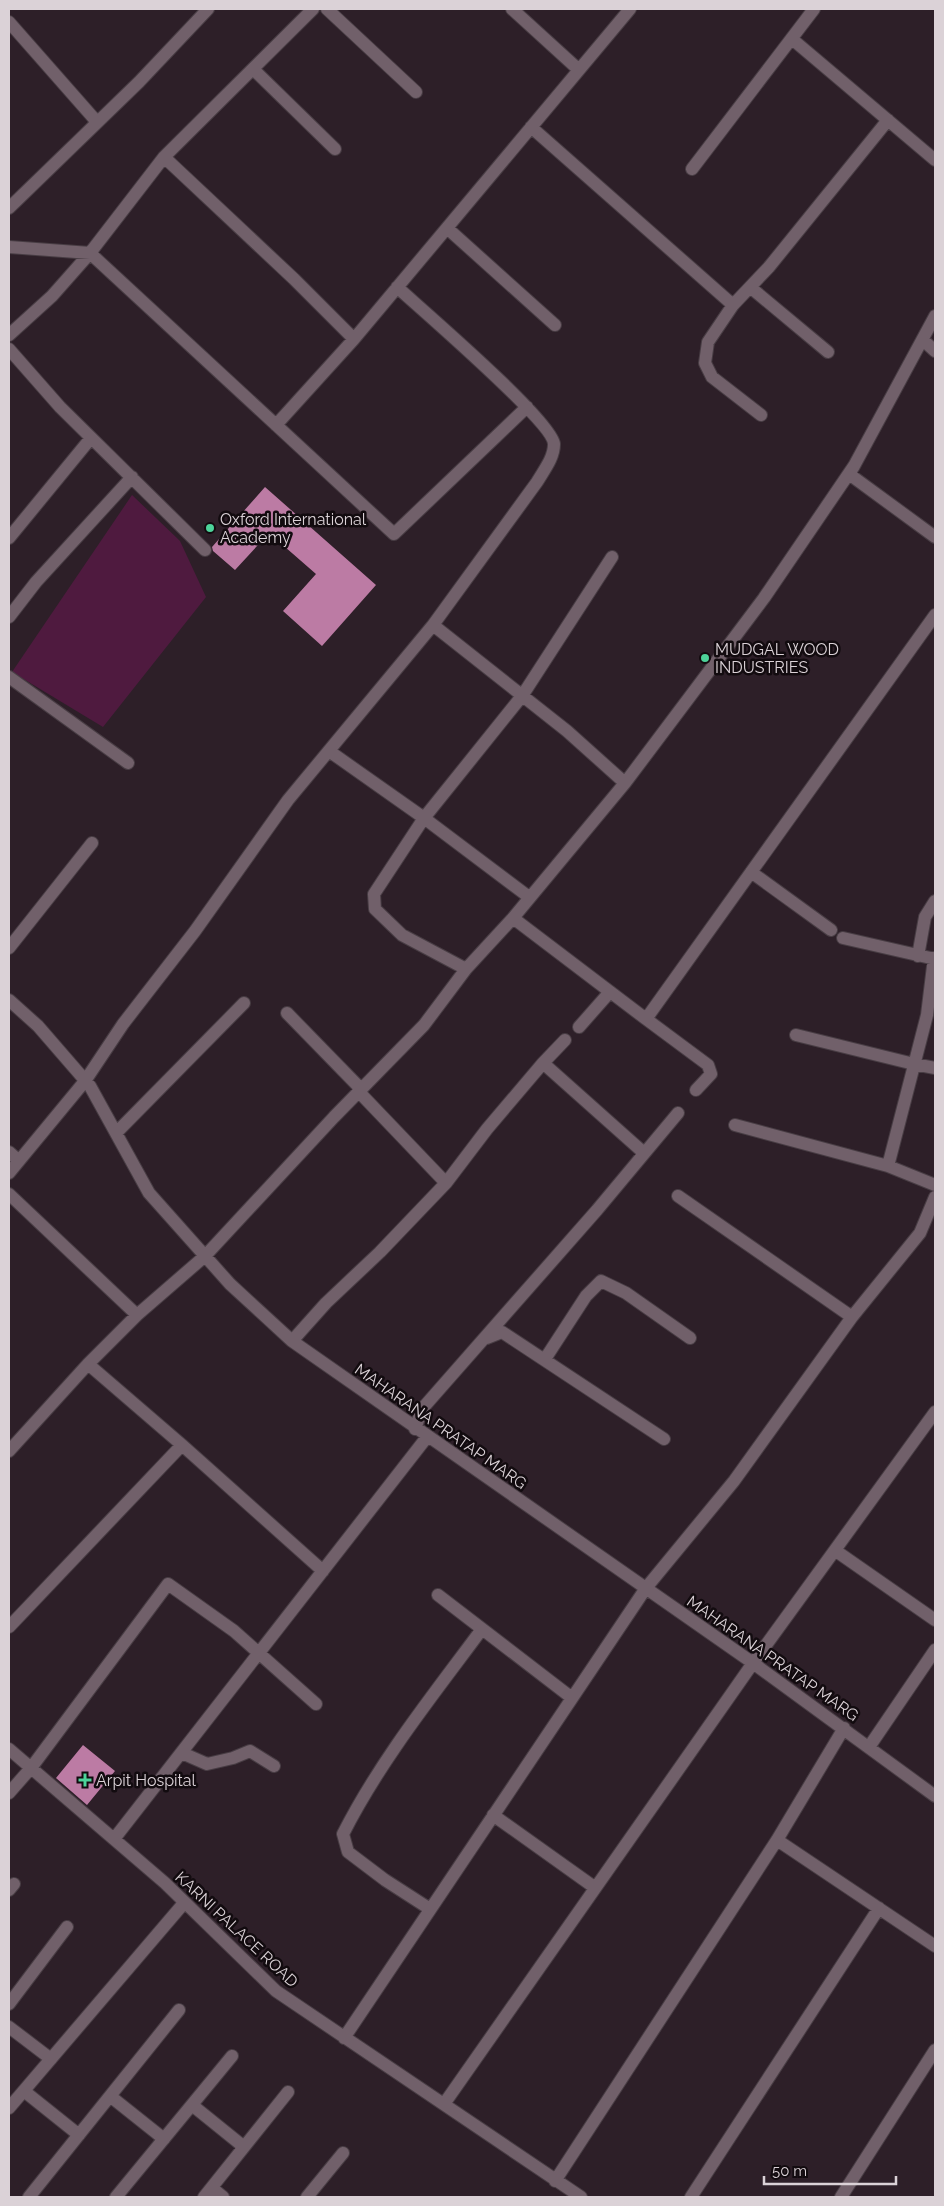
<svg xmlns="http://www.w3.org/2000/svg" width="944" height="2206" font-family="Raleway,sans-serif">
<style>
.green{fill:#4f1a3f}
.building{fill:#bc7ba4}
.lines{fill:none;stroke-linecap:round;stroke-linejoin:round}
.minor-casing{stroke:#483d44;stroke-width:14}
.minor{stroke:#71606a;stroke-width:12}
.poi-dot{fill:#4dd39a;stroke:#120b0f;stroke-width:2}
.labels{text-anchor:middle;stroke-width:5;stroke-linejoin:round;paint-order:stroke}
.poi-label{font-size:16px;fill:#dbd2d7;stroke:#120b0f;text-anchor:start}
.street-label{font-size:16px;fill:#dbd2d7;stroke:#120b0f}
</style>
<rect width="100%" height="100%" fill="#2d1f28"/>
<path class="green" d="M132,495L180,541L206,597L103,727L12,672Z"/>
<path class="building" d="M265,487L376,585L322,646L283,611L316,574L269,533L235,570L213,551L212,547Z
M83,1745L115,1771L87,1805L56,1778Z"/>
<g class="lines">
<defs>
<path id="minor" d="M327,9L416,92
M512,9L579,70
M9,22L97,122
M792,39L935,160
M253,69L335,149
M531,127L733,305
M164,157L294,279L354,339
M692,169L814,9
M9,208L139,82L208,9
M447,228L555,325
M9,247L90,253L394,534L527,407
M397,287C421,309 553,422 554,444C554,458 544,470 537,482L433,625
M750,287L828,352
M9,335L52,296L90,253L164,157L313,9
M923,340L935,351
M9,349L60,407L205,550
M761,415L712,377L705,363L708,342L733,305L769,267L888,120
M276,425L354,339L630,9
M849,474L935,537
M9,538L91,438
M9,617L36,582L132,477
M9,677L128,763
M329,751L424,818L529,897
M751,872L831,930
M513,918L646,1019L935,615
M843,938L935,959
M9,948L92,843
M918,956L925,917L935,901
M466,969L402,935L375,909L374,894L424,818L522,696L612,557
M9,1000L38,1026L90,1086L149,1193L230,1284L292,1341L753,1663L935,1796
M287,1013L361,1089
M646,1019L708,1065L711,1074L696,1090
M579,1027L609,993
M796,1035L914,1064L935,1068
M543,1063L565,1040
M359,1092L446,1183
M735,1125L888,1166L935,1185
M116,1133L244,1003
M9,1152L19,1161
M888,1166L927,1015L934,958
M9,1173L85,1081L123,1024L195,931L288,800L433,625L567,731L625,783
M9,1194L137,1315
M678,1196L852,1317
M487,1338L502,1332L664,1439
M292,1341L326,1303L380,1252L446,1183L487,1129L543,1063L644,1153
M545,1359L586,1296L601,1281L626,1293L690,1338
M88,1364L182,1445L323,1571
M415,1429L422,1409L597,1210L678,1113
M9,1451L88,1364L137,1315L205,1256L334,1117L424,1025L466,969L513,918L625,783L764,598L854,466L935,316
M836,1551L935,1620
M438,1595L572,1698
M9,1627L182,1445
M869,1747L935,1650
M9,1749L165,1883L276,1991L581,2197
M182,1753L207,1764L233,1758L250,1751L274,1766
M9,1793L31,1768L168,1584L234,1631L316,1704
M493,1815L594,1887
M114,1839L427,1437
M777,1840L935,1946
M9,1890L14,1884
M430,1909L385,1880L348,1852L343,1834C380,1761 433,1695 482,1629
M9,2004L67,1927
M9,2027L51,2059
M344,2038L646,1588L734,1481L852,1317L920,1233L935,1197
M24,2091L79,2135
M110,2096L164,2139
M444,2104L753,1663L935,1412
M192,2105L244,2147
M9,2108L184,1903
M555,2181L777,1840L844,1728
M212,2188L223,2197
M29,2197L179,2010
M116,2197L232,2056
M204,2197L288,2092
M307,2197L343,2153
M691,2197L879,1908
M841,2197L935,2050"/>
</defs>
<use href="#minor" class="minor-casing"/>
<use href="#minor" class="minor"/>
</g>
<g class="poi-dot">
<circle cx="210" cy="528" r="5"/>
<circle cx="705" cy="658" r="5"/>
<path d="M82.5 1772.5h5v5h5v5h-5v5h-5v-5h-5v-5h5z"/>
</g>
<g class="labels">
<g class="poi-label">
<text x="220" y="525">Oxford International<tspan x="220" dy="18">Academy</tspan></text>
<text x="715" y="655">MUDGAL WOOD<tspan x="715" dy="18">INDUSTRIES</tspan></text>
<text x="96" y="1786">Arpit Hospital</text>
</g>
<g class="street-label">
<text transform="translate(441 1426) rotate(35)" y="6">MAHARANA PRATAP MARG</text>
<text transform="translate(773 1658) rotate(35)" y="6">MAHARANA PRATAP MARG</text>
<text transform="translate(237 1929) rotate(43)" y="6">KARNI PALACE ROAD</text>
</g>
</g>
<rect width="944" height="2206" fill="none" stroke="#dbd2d7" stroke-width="20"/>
<path d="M764 2176v8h132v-8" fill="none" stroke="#dbd2d7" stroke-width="2.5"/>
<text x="772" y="2176" font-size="15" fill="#dbd2d7" stroke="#120b0f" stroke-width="4" paint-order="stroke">50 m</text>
</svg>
